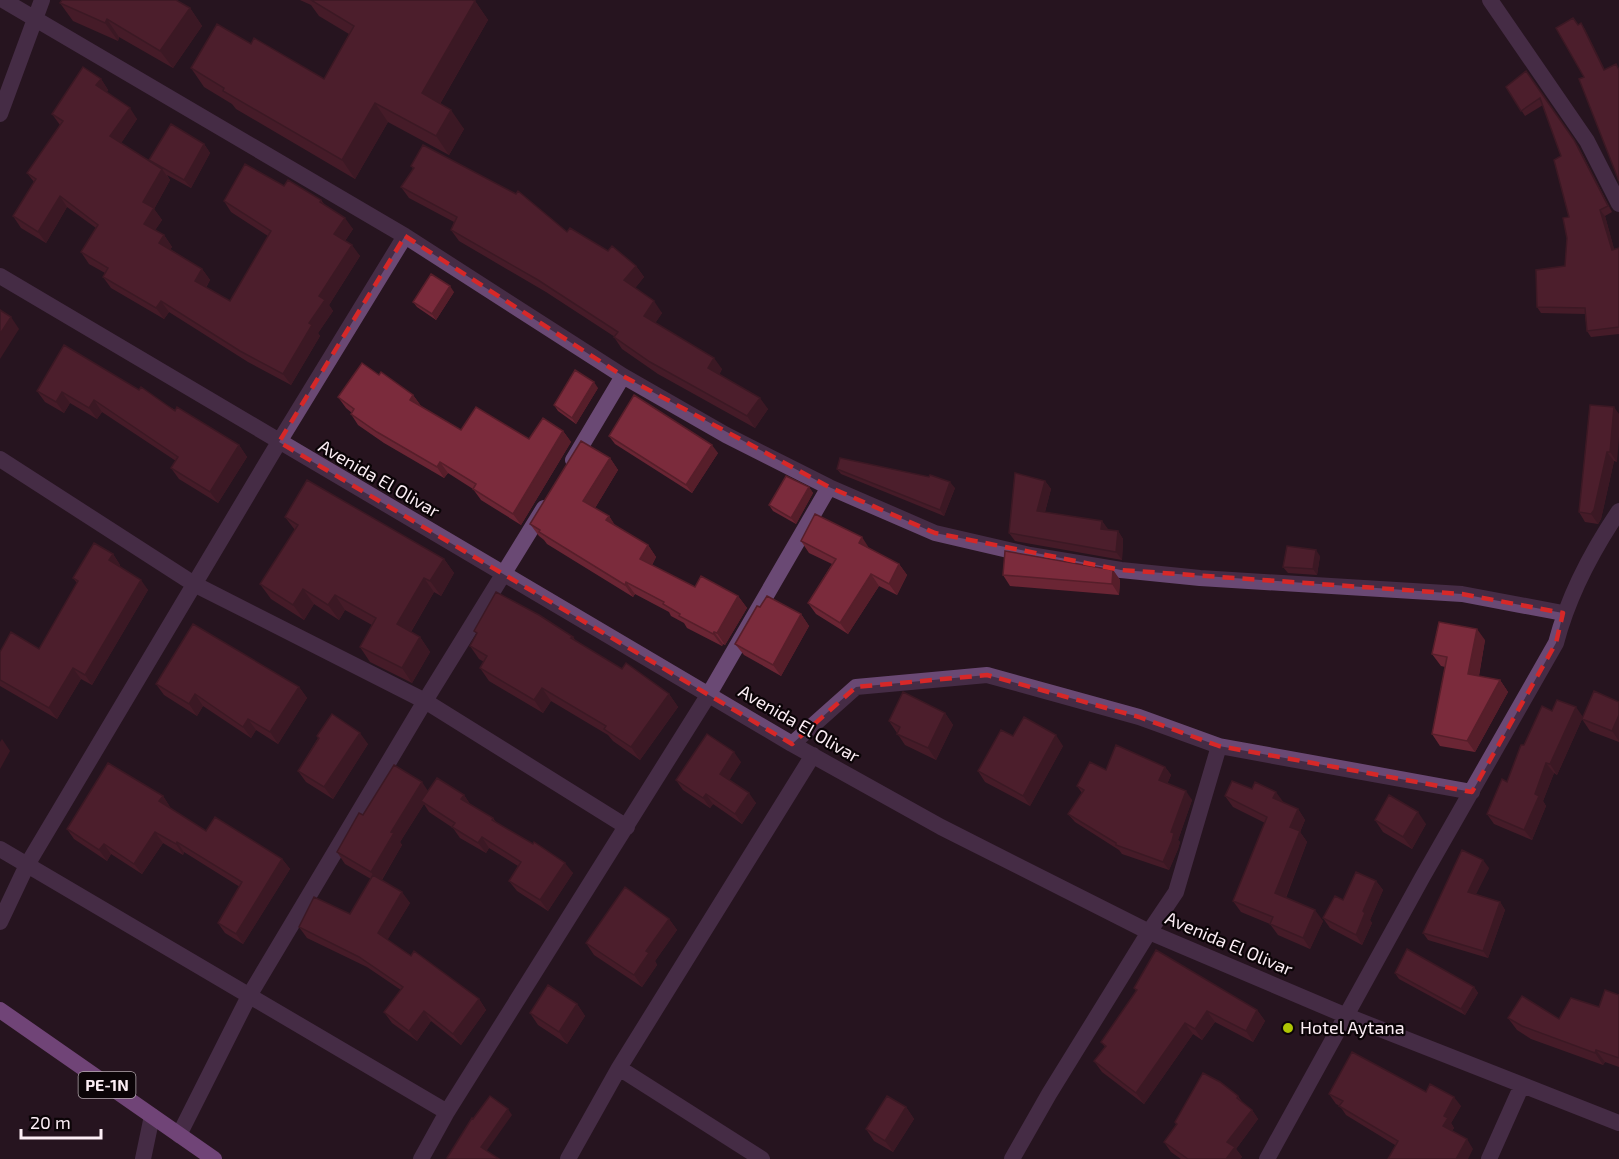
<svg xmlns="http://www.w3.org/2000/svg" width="1619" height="1159" font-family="'Exo 2',sans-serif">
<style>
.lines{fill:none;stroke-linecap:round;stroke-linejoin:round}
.minor{stroke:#6a4974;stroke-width:16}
.trunk{stroke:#ca7ee2;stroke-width:16}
.wall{fill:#6a2534}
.shaded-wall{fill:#561e2a}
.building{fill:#7b2b3c;stroke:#561e2a;stroke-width:1.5}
.marked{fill:none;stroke:#d62828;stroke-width:4.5;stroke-dasharray:12 8;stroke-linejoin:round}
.poi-dot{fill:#afc504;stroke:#0b0407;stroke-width:2}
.labels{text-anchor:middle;stroke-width:4.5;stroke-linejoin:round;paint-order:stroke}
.shield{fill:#0b0407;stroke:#b4a8ae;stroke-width:1.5}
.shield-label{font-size:16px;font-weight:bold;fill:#fceef5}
.street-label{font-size:18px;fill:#fceef5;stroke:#0b0407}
.poi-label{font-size:18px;fill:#fceef5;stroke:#0b0407;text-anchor:start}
</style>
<rect width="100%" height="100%" fill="#27141f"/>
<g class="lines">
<path class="minor" d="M3,0L405,236L623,376L726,435L829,487L935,533L1030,555L1121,570L1200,578L1462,594L1563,613
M1490,0L1587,141L1619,204
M0,114L42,0
M0,276L792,744L941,827L1149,932L1347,1016L1619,1123
M0,459L194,584L425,701L627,827
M573,460L623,376
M792,744L856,687L987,675L1139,717L1219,746L1472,792
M0,849L447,1112
M0,922L27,865L279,442L405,236
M619,1068L762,1159
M179,1135L249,996L425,701L544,508
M143,1159L152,1116
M421,1159L447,1112L709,694L829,487
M568,1159L619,1068L813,755
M1012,1159L1049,1094L1149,932L1176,892L1219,746
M1267,1159L1422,878L1556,643C1568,597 1592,551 1619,511
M1489,1159L1522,1085"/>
<path class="trunk" d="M0,1010L214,1159"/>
</g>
<path class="wall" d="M300,0H472L475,1L488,20L440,104L464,129L449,155L388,122L355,179L236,109L232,104L204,87L191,68L251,44L324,79L349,34L319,16L311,5Z
M60,3L190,8L202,26L173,68L119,37L118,41L73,21Z
M1526,71L1578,146L1612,212L1605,216L1614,249L1619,248V334L1591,337L1587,331L1585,314L1541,313L1537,307L1565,266L1569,217L1561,156L1543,105L1525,116L1506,87Z
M101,79L108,90L107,92L137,119L121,143L150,161L204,144L210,153L191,188L167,175L170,180L154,209L162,220L155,230L164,235L172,247L170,249L202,269L210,280L206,288L230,301L268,236L231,212L224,201L284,186L321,200L324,204L353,229L345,241L360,256L329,305L333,311L318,333L320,336L291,385L248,362L169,312L164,319L111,288L103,277L105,273L89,264L81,252L96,228L67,207L46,243L21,228L13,216L34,182L27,173L60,125L52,114Z
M411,166L567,232L608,251L636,266L644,277L635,288L662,313L655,323L722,369L719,375L768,409L755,428L658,374L622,349L614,337H615L546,292L459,241L451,230L454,222L409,198L401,187L413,169Z
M454,292L436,320L417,307L413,302Z
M379,375L413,395L421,406L461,430L529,439L563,431L571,442L521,525L481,500L473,489L448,473L444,478L384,443L358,425L351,414L352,413L346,408L338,397Z
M598,388L576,424L558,411L554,405Z
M139,390L239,445L247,457L218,503L179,479L171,468L176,461L102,412L97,419L70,403L64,413L45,402L37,391Z
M1590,405L1617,462L1614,461L1601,519L1598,524L1585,522L1579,512Z
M609,436L718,453L692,493L615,444Z
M610,458L618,470L595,508L609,516L615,526L648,545L656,557L652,565L695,587L738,596L747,608L725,645L723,644L722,646L687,628L684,623L671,616L669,612L635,594L633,597L547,544L544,540L539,536L530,524Z
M837,469L955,488L944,516L841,474Z
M1045,481L1051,489L1045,512L1102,521L1108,530L1118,531L1123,539L1122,560L1015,541L1009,533Z
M809,487L813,493L796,524L773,511L769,505Z
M285,517L444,559L454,573L441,596L434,592L411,632L420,637L430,652L412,683L370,662L360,647L372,625L345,610L339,620L314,604L304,620L271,599L260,584L295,530Z
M801,541L869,548L899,564L907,575L897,595L879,586L848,634L816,614L808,603L832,564L809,553Z
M113,554L120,565L119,567L148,590L92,685L81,679L57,719L0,686V652L39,649L77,583L73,578Z
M1320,556L1317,575L1288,573L1283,567Z
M1113,570L1120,580L1119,595L1010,586L1003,575Z
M760,607L801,614L809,626L781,676L744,655L735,644Z
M474,631L573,637L576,641L622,669L669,694L678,707L640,760L613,741L608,735L551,701L543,713L489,681L480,668L484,662L479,659L470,646L477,634Z
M1485,640L1479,676L1500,680L1508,692L1475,752L1440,746L1432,734L1445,667L1441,666L1432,654Z
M156,684L299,687L307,698L278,744L256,730L251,738L203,706L197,716L164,695Z
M1619,702V742L1590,731L1582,719L1557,775L1554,773L1543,801L1546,806L1532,840L1494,824L1487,814L1507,782L1524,745L1552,711L1583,717Z
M945,713L953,725L936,760L905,745L889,721Z
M317,736L368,744L333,799L306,782L298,771L318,738Z
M1013,736L1063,746L1030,806L985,782L978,771Z
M741,762L729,780L756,803L742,824L713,804L710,808L683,790L676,780Z
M1165,767L1171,775L1167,784L1192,800L1178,840L1180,842L1178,849L1169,870L1122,854L1119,850L1075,822L1068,814L1082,793L1077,786L1106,770Z
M428,791L464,795L470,804L493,818L496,822L573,873L548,911L517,891L509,881L518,866L489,848L486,853L460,838L453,828L429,812L424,804L400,842L402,845L382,880L410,903L387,940L479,999L486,1010L461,1045L431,1021L417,1041L392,1023L384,1012L401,990L367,967L307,938L299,927L350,914L371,879L345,864L337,852L363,815Z
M163,796L170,807L169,808L206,831L282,859L290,869L243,944L225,933L218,923L240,887L184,852L183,855L163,843L142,874L111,854L107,861L74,839L67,829Z
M1225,796L1283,803L1298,809L1305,820L1300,832L1307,842L1286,898L1323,921L1310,949L1278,935L1270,924L1241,912L1233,901L1265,823L1233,807Z
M1375,820L1426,824L1412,849L1383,832Z
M1489,868L1476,894L1500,902L1505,910L1488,958L1428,940L1423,933Z
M1376,881L1383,890L1370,920L1372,923L1362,945L1330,928L1323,918L1343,900Z
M669,919L677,930L655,961L657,965L642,987L594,955L586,943Z
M1395,973L1474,987L1478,993L1465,1015L1399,979Z
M1134,988L1257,1010L1265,1021L1253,1042L1215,1022L1202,1040L1193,1034L1144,1104L1102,1072L1094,1061L1105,1047L1101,1042L1136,991Z
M1619,995V1067L1605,1062L1603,1065L1531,1039L1517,1030L1508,1018L1559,1019L1599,1007Z
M577,1004L585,1016L567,1044L538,1025L530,1013Z
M1426,1092L1461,1106L1451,1123L1454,1128L1452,1131L1473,1149L1395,1145L1346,1115L1340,1106L1336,1104L1329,1094Z
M1238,1096L1243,1103L1252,1110L1258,1119L1236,1149L1242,1157L1240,1159H1181L1171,1152L1164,1142L1176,1125L1175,1122Z
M906,1107L914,1119L893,1152L874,1141L866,1129Z"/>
<path class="shaded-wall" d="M475,1L488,20L435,112L422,93Z
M190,8L202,26L173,68L160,51Z
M107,19L119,37L118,41L105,23Z
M1581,23L1585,29L1608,76L1604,70Z
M1526,71L1578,146L1612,212L1608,206Z
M101,79L108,90L104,97L96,85Z
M375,103L388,122L355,179L342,160Z
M130,108L137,119L118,148L110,136Z
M451,110L464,129L449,155L436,136Z
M204,144L210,153L191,188L184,180Z
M162,169L170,180L154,209L162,220L152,235L144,224L143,202Z
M60,196L67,207L46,243L38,232Z
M1600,210L1605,216L1616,256L1612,250Z
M345,218L353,229L342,245L334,234Z
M164,235L172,247L167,254L159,243Z
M352,245L360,256L329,305L333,311L318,333L320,336L291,385L283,374L309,323L319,296Z
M636,266L644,277L632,292L624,280Z
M202,269L210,280L202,293L195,281Z
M450,286L454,292L436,320L432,314Z
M161,301L169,312L164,319L156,308Z
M654,301L662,313L652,328L644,316Z
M11,317L19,329L0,359V334Z
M714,358L722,369L716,380L708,368Z
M594,382L598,388L576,424L572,418Z
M62,392L70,403L64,413L56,402Z
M413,395L421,406L417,411L410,400Z
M760,398L768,409L755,428L747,416Z
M94,400L102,412L97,419L89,408Z
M1614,407L1619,414V437L1617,462L1610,452Z
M563,431L571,442L521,525L513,514Z
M239,445L247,457L218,503L210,492Z
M712,445L718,453L692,493L686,485Z
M1607,452L1614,461L1601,519L1598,524L1591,514Z
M610,458L618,470L592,513L583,501Z
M440,462L448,473L444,478L437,467Z
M1045,481L1051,489L1043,519L1037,511Z
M950,482L955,488L944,516L940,510Z
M809,487L813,493L796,524L791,518Z
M609,516L617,528L606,520Z
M1102,521L1108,529L1107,537L1101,529Z
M1118,531L1123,539L1122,560L1116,552Z
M862,537L869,548L859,543Z
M648,545L656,557L649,571L640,559Z
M1316,550L1320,556L1317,575L1313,569Z
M113,554L120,565L116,571L109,560Z
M444,559L454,573L441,596L430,581Z
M899,564L907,575L897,595L889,584Z
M1113,570L1120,580L1119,595L1112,584Z
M871,574L879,586L848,634L840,623Z
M424,578L434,592L407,638L397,624Z
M141,580L148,590L92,685L85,675Z
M626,582L635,594L633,597L625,585Z
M303,589L314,604L304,620L293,605Z
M335,595L345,610L339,620L328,605Z
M738,596L747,608L725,645L717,633Z
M801,614L809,626L781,676L773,665Z
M1477,629L1485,640L1477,686L1468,674Z
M714,632L723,644L722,646L713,634Z
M420,637L430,652L412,683L402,668Z
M73,668L81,679L57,719L49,708Z
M1500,680L1508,692L1475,752L1467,741Z
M299,687L307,698L278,744L270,732Z
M542,688L551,701L543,713L534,700Z
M195,694L203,706L197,716L189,704Z
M669,694L678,707L640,760L631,747Z
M1576,707L1583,717L1557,775L1550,764Z
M945,713L953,725L936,760L928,748Z
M1619,715V741L1612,731Z
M248,719L256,730L251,738L243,727Z
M360,733L368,744L333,799L324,787Z
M1056,735L1063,746L1030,806L1023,796Z
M2,739L10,751L0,769V742Z
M734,752L741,762L727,784L720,774Z
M1546,763L1554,773L1543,801L1546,806L1532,840L1524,830L1535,794Z
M1165,767L1171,775L1165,789L1159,780Z
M422,782L430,794L421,801L424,804L400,842L402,845L379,884L371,872L391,832Z
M1186,791L1192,800L1178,840L1180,842L1178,849L1169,870L1163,862L1171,832Z
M1276,792L1284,803L1273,798Z
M749,793L756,803L742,824L735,814Z
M706,794L713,804L710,808L703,798Z
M464,795L471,806L461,799Z
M163,796L170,807L167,812L159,801Z
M1298,809L1305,820L1300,832L1307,842L1283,904L1275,893L1290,827Z
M1418,812L1426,824L1412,849L1403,837Z
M155,832L163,843L142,874L134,864Z
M482,837L489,848L486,853L478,843Z
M177,842L184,852L183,855L176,844Z
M104,844L111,854L107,861L99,850Z
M282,859L290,869L243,944L236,934Z
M1483,860L1489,868L1473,900L1468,892Z
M565,863L573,873L548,911L540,900Z
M1376,881L1383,890L1370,920L1372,923L1362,945L1356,935L1363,911Z
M402,892L410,903L385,944L378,933Z
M1500,902L1505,910L1488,958L1483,951Z
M1315,910L1323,921L1310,949L1303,938Z
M669,919L677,930L655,961L657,965L642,987L634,975L646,951Z
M1474,987L1478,993L1465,1015L1461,1009Z
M479,999L486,1010L461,1045L453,1034Z
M577,1004L585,1016L567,1044L559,1032Z
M1257,1010L1265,1021L1253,1042L1246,1031Z
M424,1011L431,1021L417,1041L409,1031Z
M1207,1011L1215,1022L1202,1040L1195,1029Z
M1185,1023L1193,1034L1144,1104L1136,1093Z
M1596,1050L1605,1062L1603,1065L1595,1053Z
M1454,1097L1461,1106L1451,1123L1454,1128L1449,1135L1443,1126L1444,1116Z
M906,1107L914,1119L893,1152L885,1141Z
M508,1109L512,1115L485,1153L481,1147Z
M1252,1110L1258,1119L1236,1149L1242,1157L1240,1159H1226L1227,1142Z
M1467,1139L1473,1149L1468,1159H1456Z"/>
<path class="building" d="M62,0H176L190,8L160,51L107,19L105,23L60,3Z
M311,0H472L475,1L422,93L451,110L436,136L375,103L342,160L223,91L224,88L191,68L217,24L251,44L254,38L324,79L354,26Z
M1573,18L1578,25L1581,23L1604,70L1616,64L1619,70V181L1579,79L1584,77L1556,28Z
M83,67L101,79L96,85L130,108L110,136L162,169L143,202L154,208L144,224L164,235L159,243L202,269L195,281L230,301L271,231L224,201L245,164L284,186L288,180L321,200L320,202L345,218L334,234L352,245L319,296L325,300L309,323L312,325L283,374L240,351L161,301L156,308L103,277L108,268L81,252L98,225L60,196L38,232L13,216L36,179L27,173L63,121L52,114Z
M1526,71L1574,140L1608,206L1600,210L1612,250L1619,248V327L1587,331L1585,308L1537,307L1536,270L1565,266L1567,238L1563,218L1569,217L1554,160L1561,156L1540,98L1521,111L1506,87Z
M171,124L204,144L184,180L149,160Z
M423,145L516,194L518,191L567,232L570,228L608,251L612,246L636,266L624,280L654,301L644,316L714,358L708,368L760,398L747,416L650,362L614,337L618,332L538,280L451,230L457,217L401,187L414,168L411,166Z
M431,274L450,286L432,314L413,302Z
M0,310L11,317L0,334Z
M64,345L139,390L141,387L175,411L177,407L239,445L210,492L171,468L178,457L94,400L89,408L62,392L56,402L37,391Z
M362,363L379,375L381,372L413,395L410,400L461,430L476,407L529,439L543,418L563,431L513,514L473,489L476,484L440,462L437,467L377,432L351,414L354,409L338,397Z
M575,370L594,382L572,418L554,405Z
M634,395L712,445L686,485L609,436Z
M1590,405L1614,407L1610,452H1607L1594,510L1591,514L1579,512Z
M581,441L610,458L583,501L609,516L606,520L648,545L640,559L695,587L701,576L738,596L717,633L714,632L713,634L679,616L680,614L663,604L664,602L626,582L625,585L539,532L540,530L530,524Z
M840,458L929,477L930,475L950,482L940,510L837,469Z
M1015,473L1045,481L1037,511L1102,521L1101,529L1118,531L1116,552L1009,533Z
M786,476L809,487L791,518L769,505Z
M307,480L444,559L430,581L424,578L397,624L420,637L402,668L360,647L376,618L335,595L328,605L303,589L293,605L260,584L298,525L285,517Z
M815,514L862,537L859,543L899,564L889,584L871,574L840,623L808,603L836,559L801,541Z
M94,543L113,554L109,560L141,580L85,675L73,668L49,708L0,680V652L11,632L39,649L78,581L73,578Z
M1287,546L1316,550L1313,569L1283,567Z
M1005,551L1113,570L1112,584L1003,575Z
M496,592L539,615L573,637L571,638L622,669L626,663L669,694L631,747L604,729L606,726L542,688L534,700L480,668L487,656L470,646L477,633L474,631Z
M767,596L801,614L773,665L735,644L757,606L760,607Z
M1439,622L1477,629L1468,674L1500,680L1467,741L1432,734L1447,657L1432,654Z
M193,624L299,687L270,732L248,719L243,727L195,694L189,704L156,684Z
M1594,691L1619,702V715L1612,731L1582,719Z
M903,692L945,713L928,748L897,734L900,727L889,721Z
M1557,700L1576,707L1550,764L1546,763L1535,794L1539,796L1524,830L1487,814L1502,779L1507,782L1521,745H1524L1542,706L1552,711Z
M332,714L360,733L324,787L298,771L319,738L317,736Z
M1024,717L1056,735L1023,796L978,771L1001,730L1013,736Z
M707,734L734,752L720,774L749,793L735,814L706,794L703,798L676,780Z
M1116,745L1165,767L1159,780L1186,791L1171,832L1174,833L1172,841L1163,862L1116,845V843L1068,814L1084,790L1077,786L1090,762L1106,770Z
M108,763L163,796L159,801L206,831L215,817L282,859L236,934L218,923L242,882L177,842L176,844L155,832L134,864L104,844L99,850L67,829Z
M394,765L422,782L391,832L394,833L371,872L337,852L359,813L363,815Z
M437,778L464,795L461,799L493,818L492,820L533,844L534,842L565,863L540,900L509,881L521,862L482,837L478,843L452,827L455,823L421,801Z
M1232,781L1252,789L1255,782L1276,792L1273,798L1298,809L1290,827L1300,831L1275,893L1315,910L1303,938L1270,924L1273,917L1233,901L1267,817L1225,796Z
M1389,795L1418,812L1403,837L1375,820Z
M1462,850L1483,860L1468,892L1500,902L1483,951L1423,933Z
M1356,872L1376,881L1363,911L1365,913L1356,935L1323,918L1335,896L1343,900Z
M373,875L402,892L378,933L411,956L414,951L479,999L453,1034L424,1011L409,1031L384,1012L403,987L359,957L299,927L314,897L350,914Z
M625,887L669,919L646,951L649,953L634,975L586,943Z
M1407,949L1474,987L1461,1009L1395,973Z
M1156,950L1257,1010L1246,1031L1207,1011L1195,1029L1185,1023L1136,1093L1094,1061L1106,1046L1101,1042L1137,990L1134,988Z
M548,985L577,1004L559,1032L530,1013Z
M1605,990L1619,995V1058L1596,1050L1595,1053L1522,1026L1508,1018L1522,996L1559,1019L1571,998L1599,1007Z
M1352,1052L1426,1092L1430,1084L1454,1097L1444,1116L1448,1118L1443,1126L1467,1139L1456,1159H1388L1398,1141L1339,1106L1343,1101L1329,1094Z
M1203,1073L1220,1082L1238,1096L1237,1098L1252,1110L1227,1142L1235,1147L1226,1159H1188L1164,1142L1177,1124L1175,1122Z
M490,1096L508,1109L481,1147L499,1159H448L447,1158L472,1118L473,1119Z
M887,1096L906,1107L885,1141L866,1129Z"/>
<path d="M0 0H1619V1159H0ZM405,236L623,376L829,487L935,533L1121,570L1462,594L1563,613L1556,643L1472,792L1219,746L1139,717L987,675L856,687L792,744L279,442Z" fill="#27141f" fill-opacity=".55" fill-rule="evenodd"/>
<path class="marked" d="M405,236L623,376L829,487L935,533L1121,570L1462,594L1563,613L1556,643L1472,792L1219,746L1139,717L987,675L856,687L792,744L279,442Z"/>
<circle class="poi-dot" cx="1288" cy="1028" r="6"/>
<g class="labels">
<rect class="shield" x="78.5" y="1072" width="57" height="26" rx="4.5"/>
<g class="shield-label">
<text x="107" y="1091">PE-1N</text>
</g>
<g class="street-label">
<text transform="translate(379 479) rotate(30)" y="6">Avenida El Olivar</text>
<text transform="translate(799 724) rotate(30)" y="6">Avenida El Olivar</text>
<text transform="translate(1229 944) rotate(23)" y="6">Avenida El Olivar</text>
</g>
<g class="poi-label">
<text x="1300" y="1034">Hotel Aytana</text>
</g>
</g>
<path d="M21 1129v9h80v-9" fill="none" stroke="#fceef5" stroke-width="3"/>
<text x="30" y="1129" font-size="18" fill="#fceef5" stroke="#0b0407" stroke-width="4.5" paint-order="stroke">20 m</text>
</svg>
